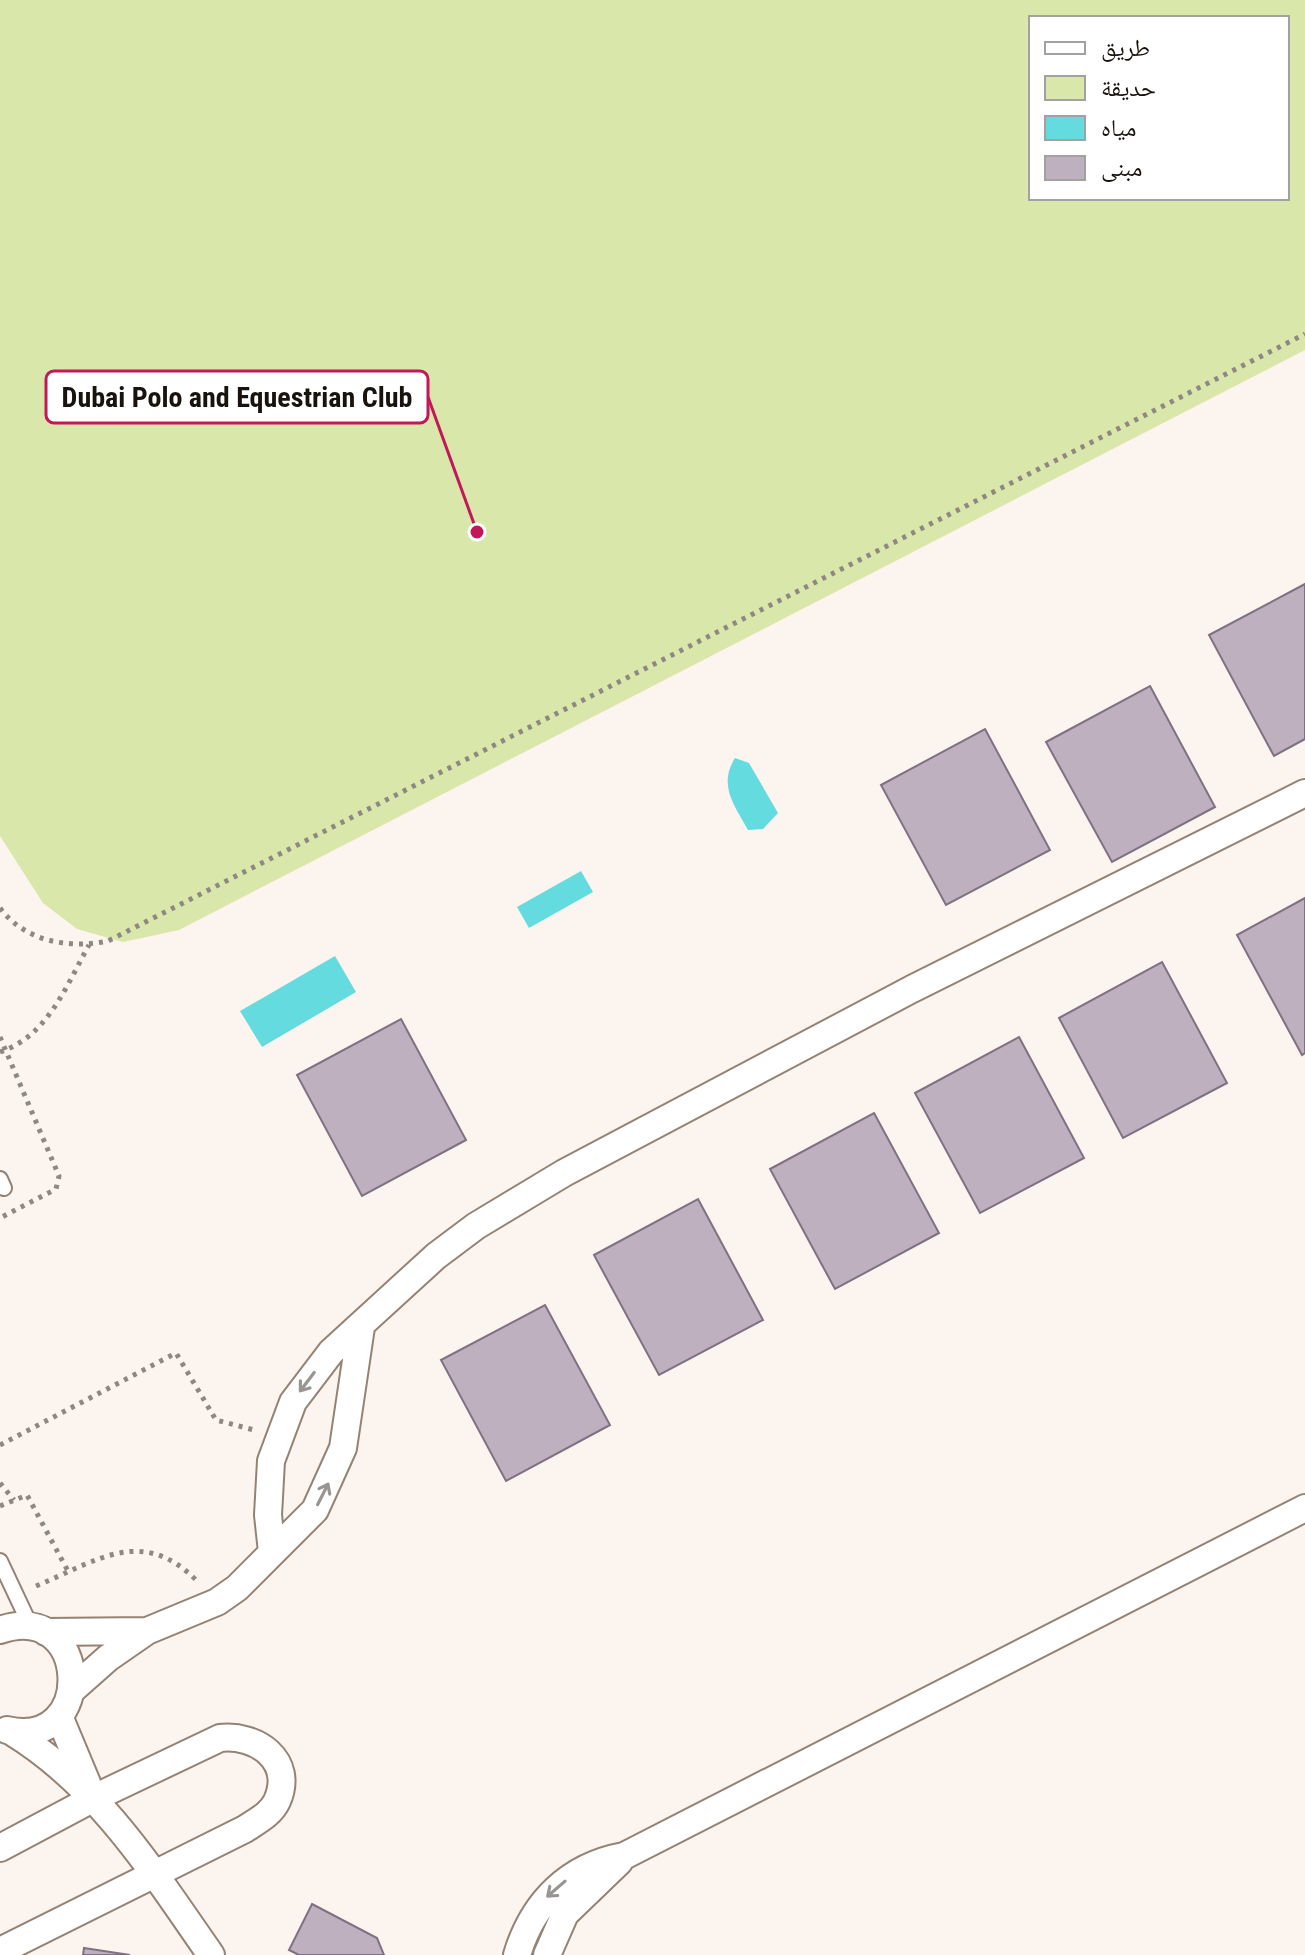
<svg xmlns="http://www.w3.org/2000/svg" width="1305" height="1955" font-family="'Roboto Condensed','Noto Naskh Arabic',sans-serif">
<style>
.green{fill:#d9e7aa;fill-rule:evenodd}
.water{fill:#64dbdf}
.building{fill:#bfb0c0;stroke:#7f7181;stroke-width:2}
.lines{fill:none;stroke-linecap:round;stroke-linejoin:round}
.lane-casing{stroke:#948375;stroke-width:18}
.street-casing{stroke:#948375;stroke-width:30}
.path{stroke:#8f8882;stroke-width:5;stroke-dasharray:4 6;stroke-linecap:butt}
.lane{stroke:#fff;stroke-width:14}
.street{stroke:#fff;stroke-width:26}
.oneway{stroke:#989593}
.leader{fill:none;stroke:#c2185b;stroke-width:3}
.callout-dot{fill:#c2185b;stroke:#fff;stroke-width:3}
.callout{fill:#fff;stroke:#c2185b;stroke-width:3}
.callout-label{font-size:28px;text-anchor:middle;font-weight:bold;fill:#19130e}
</style>
<rect width="100%" height="100%" fill="#fcf4ee"/>
<path class="green" d="M0,0H1305V350L179,930L123,942L77,929L43,903L0,836ZM1287,18V198H1031V18Z"/>
<path class="water" d="M735,758L749,763L778,813L763,829L748,830C734,805 718,785 735,758Z
M581,871L593,892L529,928L517,907Z
M335,956L356,992L262,1047L240,1011Z"/>
<path class="building" d="M1305,584V739L1274,756L1209,635Z
M1150,686L1215,807L1112,862L1046,742Z
M985,729L1050,850L946,905L881,785Z
M1305,898V1053L1302,1055L1237,935Z
M1162,962L1227,1083L1123,1138L1059,1018Z
M401,1019L466,1140L362,1196L297,1075Z
M1019,1037L1084,1158L980,1213L915,1093Z
M874,1113L939,1233L835,1289L770,1169Z
M698,1199L763,1320L659,1375L594,1255Z
M545,1305L610,1425L506,1481L441,1360Z
M312,1904L377,1938L384,1955H299L289,1950Z
M84,1948L130,1955H83Z"/>
<g class="lines">
<defs>
<path id="lane" d="M0,1179L4,1188
M0,1561L31,1627"/>
<path id="street" d="M272,1552L268,1515L271,1461L293,1402L331,1352L436,1256L476,1226L564,1173L912,989L1305,793
M0,1630C91,1599 97,1751 7,1730
M46,1632L147,1631
M73,1689L108,1658L147,1631L217,1602L237,1588L315,1510L343,1448L361,1327
M59,1716L87,1783
M12,1732C100,1786 153,1872 211,1955
M0,1848L94,1798L220,1738C256,1734 295,1760 277,1801C271,1814 257,1821 245,1829L0,1951
M517,1955C533,1902 569,1866 624,1856L1305,1508
M547,1955L565,1914L619,1862"/>
</defs>
<use href="#lane" class="lane-casing"/>
<use href="#street" class="street-casing"/>
<path class="path" d="M0,908C25,942 70,949 108,941L1305,334
M0,1037L59,1176L56,1189L0,1218
M0,1052C48,1036 66,986 89,945
M0,1445L176,1353L216,1420L254,1430
M0,1483L14,1500
M0,1506L27,1495L69,1573
M36,1586C97,1561 142,1525 197,1581"/>
<use href="#lane" class="lane"/>
<use href="#street" class="street"/>
</g>
<defs><path id="oneway-shaft" d="M-6 0H5M1.5-3L5.5 0L1.5 3" fill="none" stroke-width="1.6" stroke-linecap="round" stroke-linejoin="round" transform="scale(2)"/></defs>
<g class="oneway">
<use href="#oneway-shaft" transform="translate(307 1382) rotate(127)"/>
<use href="#oneway-shaft" transform="translate(323 1494) rotate(-63)"/>
<use href="#oneway-shaft" transform="translate(556 1889) rotate(139)"/>
</g>
<path class="leader" d="M477 532L428 397"/>
<circle class="callout-dot" cx="477" cy="532" r="8"/>
<rect class="callout" x="46" y="371" width="382" height="52" rx="8"/>
<g class="callout-label">
<text x="237" y="407">Dubai Polo and Equestrian Club</text>
</g>
<rect x="1029" y="16" width="260" height="184" fill="#ffffff" stroke="#a3a19f" stroke-width="2"/>
<rect x="1045" y="42" width="40" height="12" fill="#ffffff" stroke="#a3a19f" stroke-width="2"/>
<text x="1101" y="56" font-size="24" fill="#19130e">طريق</text>
<rect x="1045" y="76" width="40" height="24" fill="#d9e7aa" stroke="#a3a19f" stroke-width="2"/>
<text x="1101" y="96" font-size="24" fill="#19130e">حديقة</text>
<rect x="1045" y="116" width="40" height="24" fill="#64dbdf" stroke="#a3a19f" stroke-width="2"/>
<text x="1101" y="136" font-size="24" fill="#19130e">مياه</text>
<rect x="1045" y="156" width="40" height="24" fill="#bfb0c0" stroke="#a3a19f" stroke-width="2"/>
<text x="1101" y="176" font-size="24" fill="#19130e">مبنى</text>
</svg>
